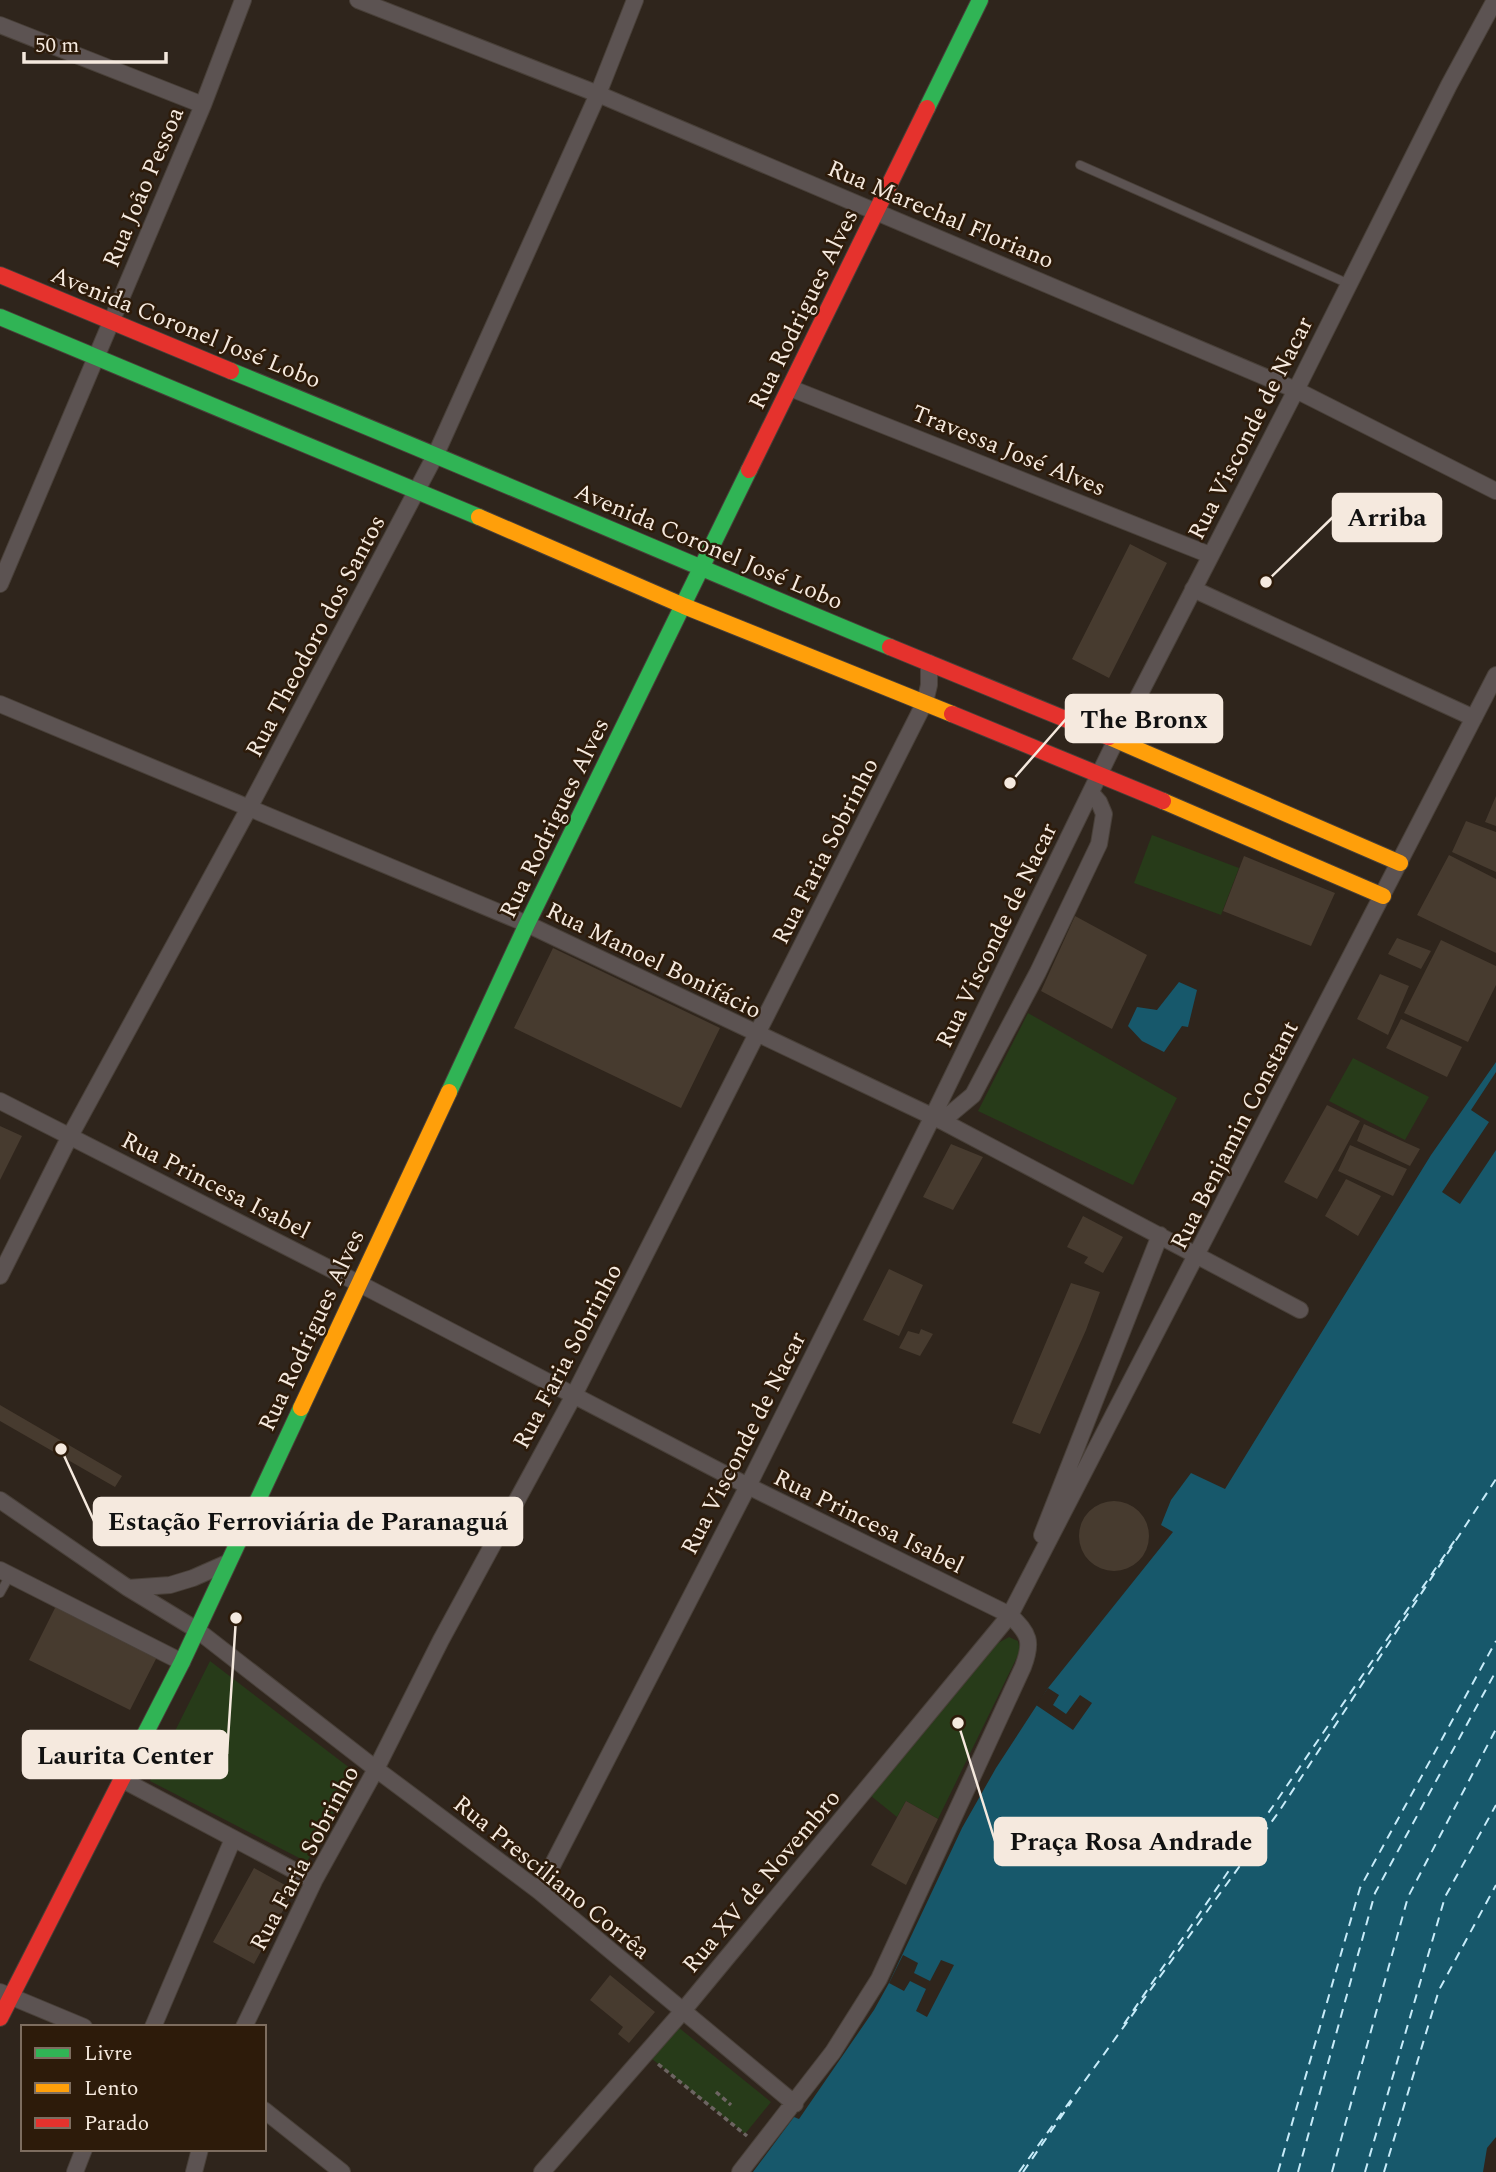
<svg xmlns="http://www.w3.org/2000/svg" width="1496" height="2172" font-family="Spectral,serif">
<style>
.green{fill:#273b19}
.water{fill:#17586b}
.pier{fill:#2f251c}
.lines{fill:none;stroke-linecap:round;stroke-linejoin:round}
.ferry{stroke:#c7ebf9;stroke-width:2;stroke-dasharray:9 7;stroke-linecap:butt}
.building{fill:#473b2f}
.lane-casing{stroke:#494039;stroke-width:10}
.street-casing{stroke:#494039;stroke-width:18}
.fast-casing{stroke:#494039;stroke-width:18}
.slow-casing{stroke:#494039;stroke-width:18}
.jam-casing{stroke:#494039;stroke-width:18}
.path{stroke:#6c6461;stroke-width:3.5;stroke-dasharray:5 3.5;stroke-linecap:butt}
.lane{stroke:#5c5352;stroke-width:8}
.street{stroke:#5c5352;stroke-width:16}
.fast{stroke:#30b455;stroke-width:16}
.slow{stroke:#ff9f0a;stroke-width:16}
.jam{stroke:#e5322d;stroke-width:16}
.labels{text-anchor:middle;stroke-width:5;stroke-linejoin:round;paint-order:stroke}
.street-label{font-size:24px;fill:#f5e9de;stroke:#2d1b0a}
.leader{fill:none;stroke:#f5e9de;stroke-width:2.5}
.callout-dot{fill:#f5e9de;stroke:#2d1b0a;stroke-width:2.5}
.callout{fill:#f5e9de;stroke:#f5e9de;stroke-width:2.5}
.callout-label{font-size:26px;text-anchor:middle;font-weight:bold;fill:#111}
</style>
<rect width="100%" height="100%" fill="#2f251c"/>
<path class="green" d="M1152,835L1239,868L1221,915L1134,883Z
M1028,1013L1177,1098L1133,1185L978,1111Z
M1353,1058L1429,1097L1405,1140L1329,1101Z
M1009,1637L1018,1641L1020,1651L938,1819L906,1801L897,1817L871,1796L998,1643Z
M210,1661L355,1772L307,1862L150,1781Z
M678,2027L771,2102L745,2134L652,2059Z"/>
<path class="water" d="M1179,982L1197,990L1188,1027L1182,1026L1164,1052L1142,1041L1128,1026L1137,1007L1157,1010Z
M1496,1062V2137L1487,2148L1483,2172H753L794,2117L799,2119L874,2010L889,1983L962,1828L996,1768L1048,1688L1173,1532L1161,1525L1171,1500L1191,1473L1225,1489L1431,1155Z"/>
<path class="pier" d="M1496,1072V1150L1460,1204L1442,1192L1489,1122L1471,1110Z
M1048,1688L1059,1695L1053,1705L1066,1714L1080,1695L1092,1703L1073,1730L1036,1705Z
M903,1955L918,1963L914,1973L930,1981L941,1960L954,1965L927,2017L916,2011L926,1989L910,1981L904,1991L889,1983Z"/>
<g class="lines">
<path class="ferry" d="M1124,2024L1455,1540
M1019,2172L1278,1813L1496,1479
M1023,2172L1072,2101
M1278,2172L1360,1888L1496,1641
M1298,2172L1375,1893L1496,1671
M1332,2172L1408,1897L1496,1729
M1365,2172L1445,1897L1496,1805
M1384,2172L1439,1990L1496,1885"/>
</g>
<path class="building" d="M1130,544L1167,563L1109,678L1072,659Z
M1496,796V826L1485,822Z
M1466,821L1496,832V872L1452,852Z
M1449,855L1496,879V953L1417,915Z
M1244,856L1335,893L1311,946L1223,911Z
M1075,916L1147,955L1112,1029L1041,991Z
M1397,938L1431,951L1421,969L1388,954Z
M1441,940L1496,966V985L1468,1042L1404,1013Z
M553,948L720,1028L681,1108L514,1028Z
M1380,974L1409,986L1388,1035L1357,1019Z
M1401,1019L1462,1047L1447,1077L1386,1048Z
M1327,1105L1360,1121L1317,1199L1284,1182Z
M1364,1124L1420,1149L1410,1166L1357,1141Z
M0,1126L22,1136L0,1180Z
M951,1144L983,1157L953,1210L923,1197Z
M1350,1145L1407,1169L1393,1196L1338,1171Z
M1346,1179L1381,1196L1358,1236L1325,1216Z
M1083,1216L1123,1237L1103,1273L1084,1263L1088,1257L1067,1247Z
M889,1269L923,1285L899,1336L863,1320Z
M1071,1283L1100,1292L1086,1330L1040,1434L1012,1423Z
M921,1329L933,1334L920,1356L899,1348L908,1331L919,1334Z
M0,1405L122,1476L115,1487L0,1421Z
M1079 1536a35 35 0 1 1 70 0a35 35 0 1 1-70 0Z
M58,1602L159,1653L130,1710L29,1660Z
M906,1801L938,1819L906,1885L871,1865Z
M254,1868L294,1890L254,1964L213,1942Z
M610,1975L655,2012L629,2043L618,2034L623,2027L590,2000Z"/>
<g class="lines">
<defs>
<path id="lane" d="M1080,165L1349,284
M0,1593L10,1575"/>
<path id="street" d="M358,0L598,94L1296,390L1496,491
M0,25L203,105
M790,388L1210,555
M0,584L203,105L243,0
M1193,589L1474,718
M0,704L527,924L942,1121L1300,1310
M0,1101L358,1283L748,1486L1010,1615C1029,1634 1033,1641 1023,1667L879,1979L833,2052L740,2172
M942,1121L973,1095L1038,972L1099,844L1104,814L1099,802L1091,793
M0,1276L70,1136L249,808L436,454L598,94L635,0
M0,1500L128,1588L197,1630L376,1769L539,1891L795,2104
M1042,1535L1160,1235
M0,1570L182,1662
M128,1588L170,1585L193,1578L227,1563
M123,1780L314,1881
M539,1891L748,1486L932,1118L1116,740L1296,390L1449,85L1495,0
M0,1992L84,2027
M153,2027L233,1839
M244,2027L314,1881L376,1769L441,1640L573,1397L925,702L929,685V663
M264,2110L342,2172
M75,2172L84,2149
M194,2172L200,2149
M542,2172L682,2012L1010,1615L1496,675"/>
<path id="fast" d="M927,108L980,0
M0,317L479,517
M231,371C452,460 670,556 890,647
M449,1092L527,924L749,470
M126,1771L182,1662L301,1408"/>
<path id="slow" d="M479,517L684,606L952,714
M1109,737L1400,863
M1163,801L1383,896
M301,1408L449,1092"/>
<path id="jam" d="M0,275L231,371
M749,470L927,108
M890,647L1109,737
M952,714L1163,801
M0,2018L126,1771"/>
</defs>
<use href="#lane" class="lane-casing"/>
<use href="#street" class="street-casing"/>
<use href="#fast" class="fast-casing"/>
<use href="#slow" class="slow-casing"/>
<use href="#jam" class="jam-casing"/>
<path class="path" d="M658,2064L747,2136
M716,2092L731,2105"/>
<use href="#lane" class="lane"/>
<use href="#street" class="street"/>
<use href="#fast" class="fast"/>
<use href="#slow" class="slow"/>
<use href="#jam" class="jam"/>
</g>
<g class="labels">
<g class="street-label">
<text transform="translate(143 187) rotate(-67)" y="8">Rua João Pessoa</text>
<text transform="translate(941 214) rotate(23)" y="8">Rua Marechal Floriano</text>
<text transform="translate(803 309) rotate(-64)" y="8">Rua Rodrigues Alves</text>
<text transform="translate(186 327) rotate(22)" y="8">Avenida Coronel José Lobo</text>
<text transform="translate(1250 428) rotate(-63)" y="8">Rua Visconde de Nacar</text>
<text transform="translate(1009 450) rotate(22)" y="8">Travessa José Alves</text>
<text transform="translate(709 546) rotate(23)" y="8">Avenida Coronel José Lobo</text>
<text transform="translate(315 636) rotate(-62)" y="8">Rua Theodoro dos Santos</text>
<text transform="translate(554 818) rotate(-64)" y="8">Rua Rodrigues Alves</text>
<text transform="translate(825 851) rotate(-63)" y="8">Rua Faria Sobrinho</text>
<text transform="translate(996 935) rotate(-64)" y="8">Rua Visconde de Nacar</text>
<text transform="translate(654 960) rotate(26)" y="8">Rua Manoel Bonifácio</text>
<text transform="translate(1234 1135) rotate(-63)" y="8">Rua Benjamin Constant</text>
<text transform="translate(216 1185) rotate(27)" y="8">Rua Princesa Isabel</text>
<text transform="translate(311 1330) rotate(-65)" y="8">Rua Rodrigues Alves</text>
<text transform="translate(567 1356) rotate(-62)" y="8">Rua Faria Sobrinho</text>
<text transform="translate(743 1443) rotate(-63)" y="8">Rua Visconde de Nacar</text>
<text transform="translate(869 1521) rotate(26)" y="8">Rua Princesa Isabel</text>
<text transform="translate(304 1858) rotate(-62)" y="8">Rua Faria Sobrinho</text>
<text transform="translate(552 1877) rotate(39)" y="8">Rua Presciliano Corrêa</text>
<text transform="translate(761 1881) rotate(-50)" y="8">Rua XV de Novembro</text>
</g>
</g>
<path class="leader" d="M1266 582L1333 517M1010 783L1066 719M61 1449L94 1521M236 1618L227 1754M958 1723L995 1841"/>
<g class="callout-dot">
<circle cx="1266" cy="582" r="7"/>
<circle cx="1010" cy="783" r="7"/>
<circle cx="61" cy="1449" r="7"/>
<circle cx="236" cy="1618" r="7"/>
<circle cx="958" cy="1723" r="7"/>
</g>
<g class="callout">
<rect x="1333" y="494" width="108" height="47" rx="7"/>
<rect x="1066" y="695" width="156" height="47" rx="7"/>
<rect x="94" y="1498" width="428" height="47" rx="7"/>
<rect x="23" y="1731" width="204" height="47" rx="7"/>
<rect x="995" y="1818" width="271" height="47" rx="7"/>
</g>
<g class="callout-label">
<text x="1387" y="526">Arriba</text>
<text x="1144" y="728">The Bronx</text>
<text x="308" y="1530">Estação Ferroviária de Paranaguá</text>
<text x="125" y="1764">Laurita Center</text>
<text x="1131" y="1850">Praça Rosa Andrade</text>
</g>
<rect x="21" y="2025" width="245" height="126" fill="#2d1b0a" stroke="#7d6d5f" stroke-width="2"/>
<rect x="35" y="2048" width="35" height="10" fill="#30b455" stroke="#7d6d5f" stroke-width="2"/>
<text x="84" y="2060" font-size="21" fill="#f5e9de">Livre</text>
<rect x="35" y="2083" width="35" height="10" fill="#ff9f0a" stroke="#7d6d5f" stroke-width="2"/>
<text x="84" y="2095" font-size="21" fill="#f5e9de">Lento</text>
<rect x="35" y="2118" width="35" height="10" fill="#e5322d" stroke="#7d6d5f" stroke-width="2"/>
<text x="84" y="2130" font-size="21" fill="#f5e9de">Parado</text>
<path d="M24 52v10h142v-10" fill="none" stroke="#f5e9de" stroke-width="3.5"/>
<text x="35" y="52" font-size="21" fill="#f5e9de" stroke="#2d1b0a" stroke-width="5" paint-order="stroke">50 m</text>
</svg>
